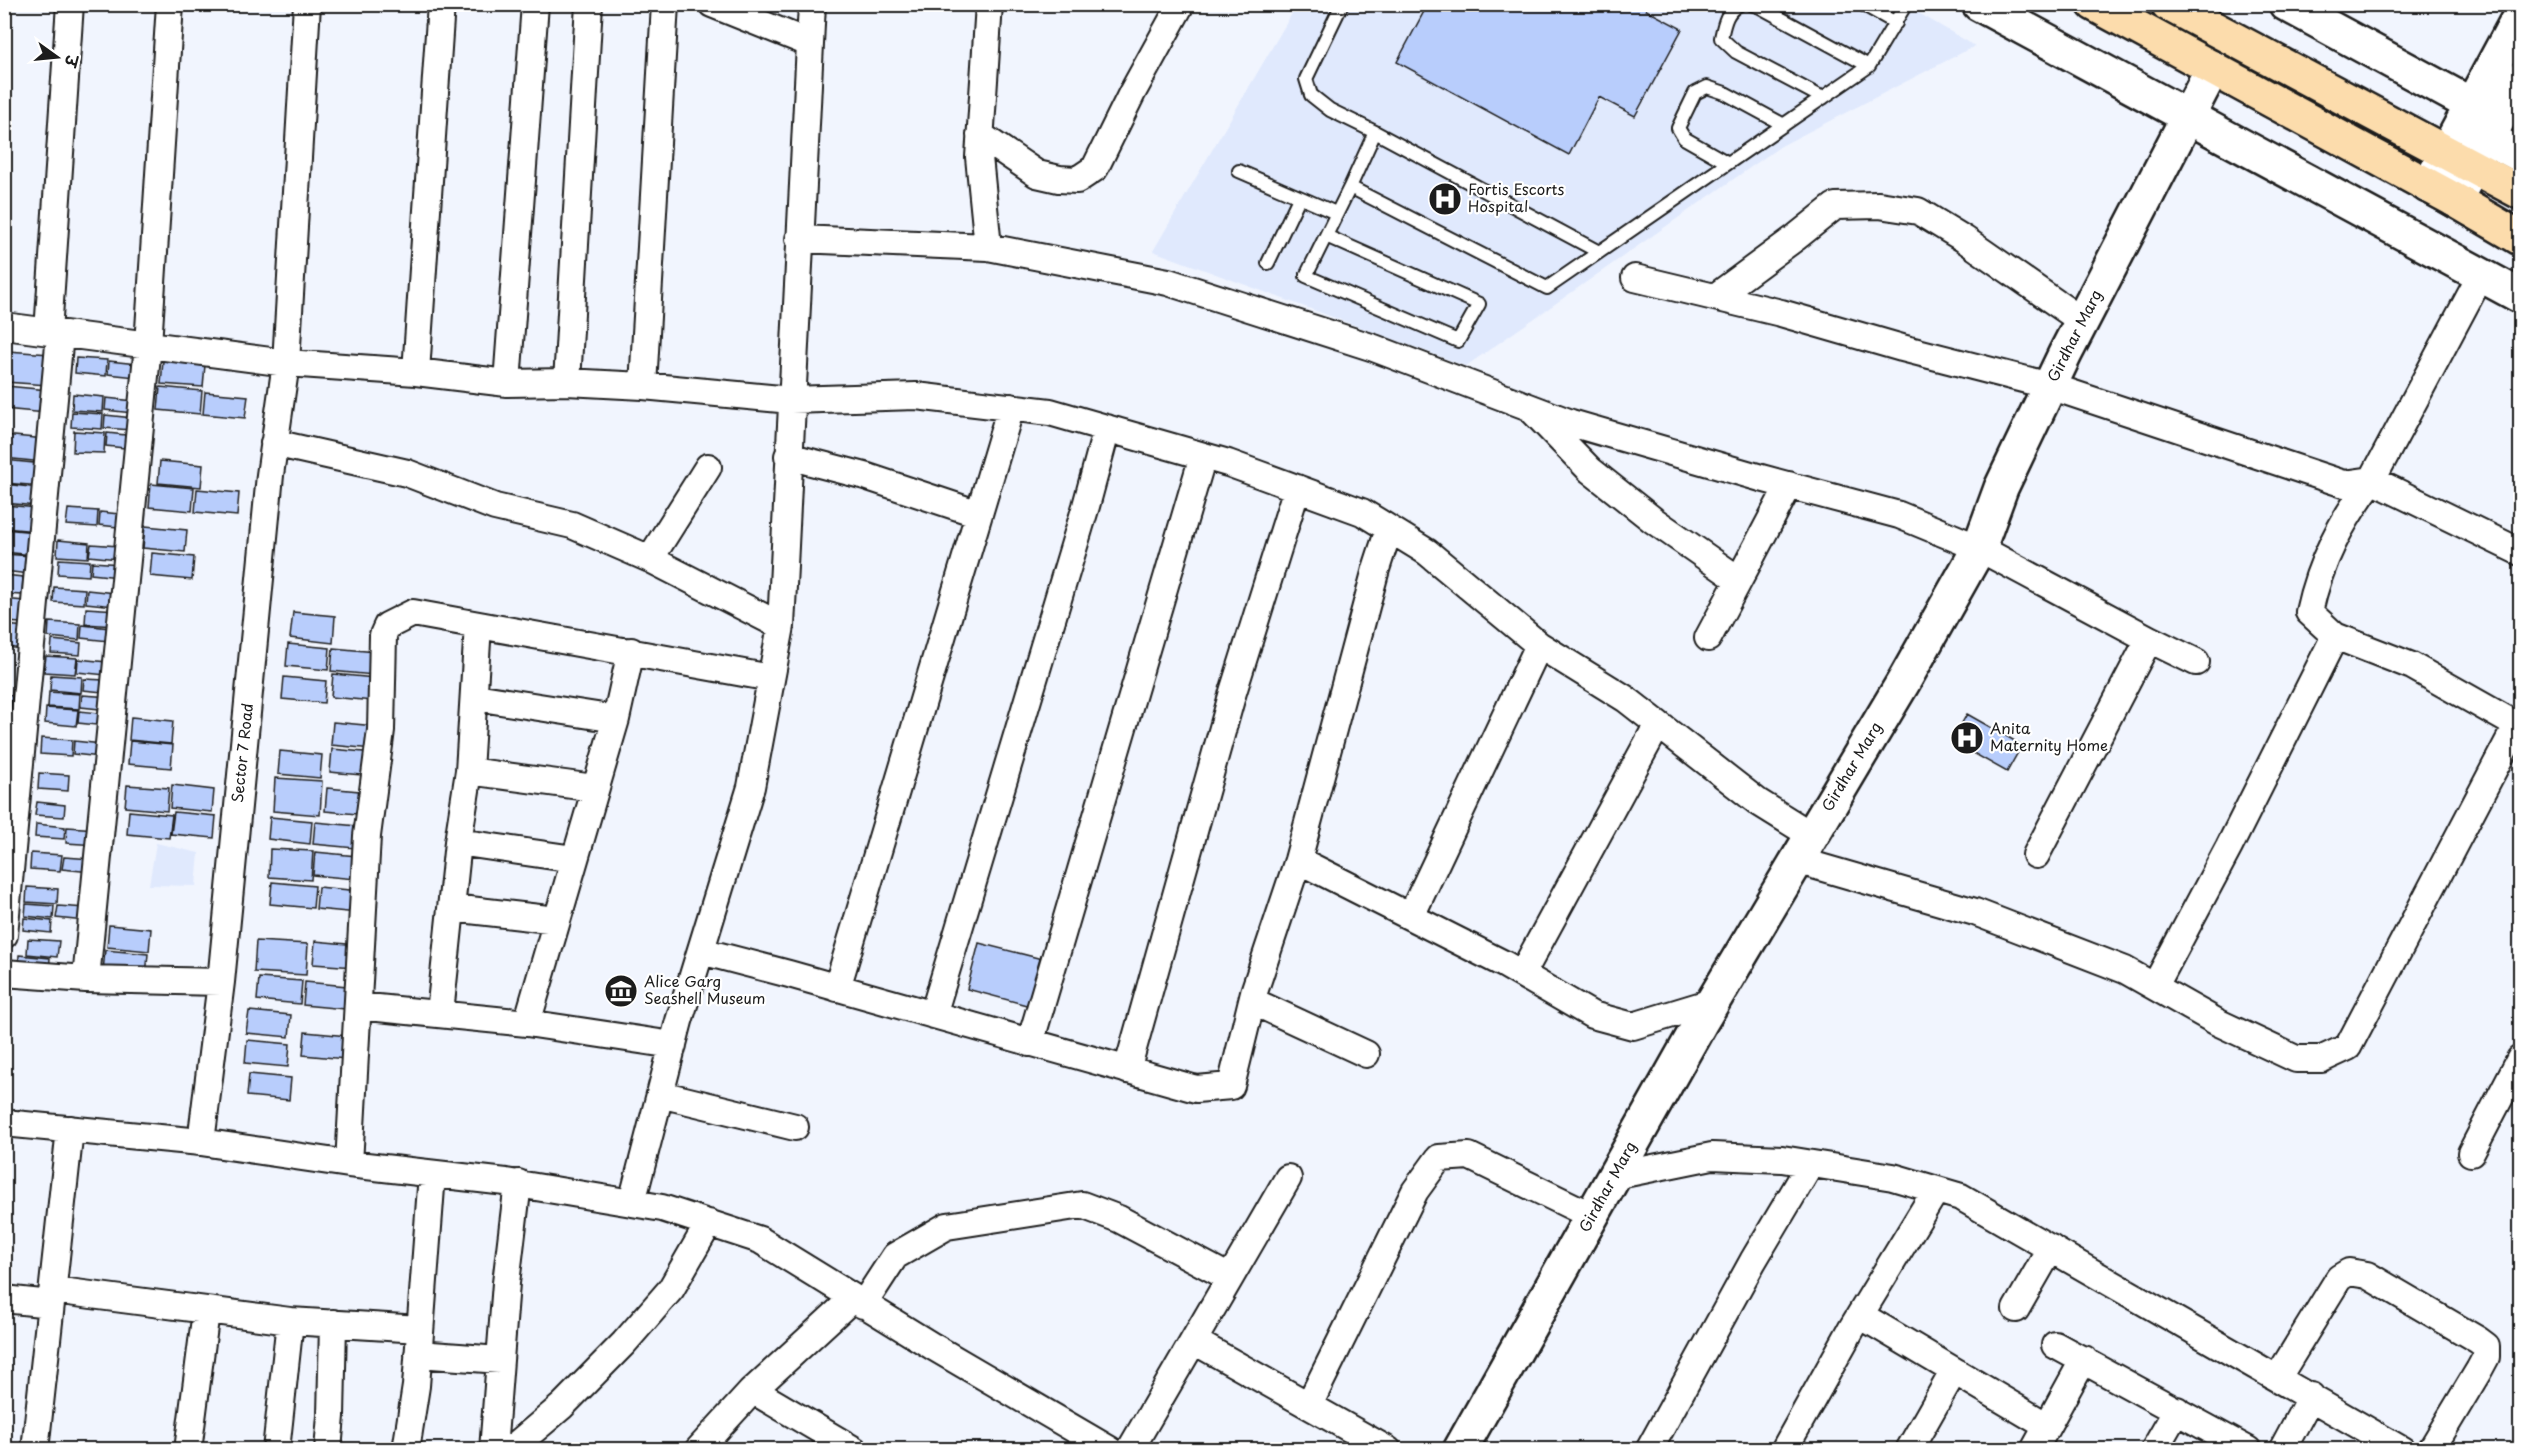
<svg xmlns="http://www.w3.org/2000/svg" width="2525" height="1454" font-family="'Playpen Sans','Playpen Sans Deva',sans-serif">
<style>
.built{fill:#e0e9fd}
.building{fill:#b8cdfc;stroke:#1c1c1c;stroke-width:1.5}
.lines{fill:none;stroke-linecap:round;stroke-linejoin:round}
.lane-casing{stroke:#1c1c1c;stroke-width:16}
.street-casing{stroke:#1c1c1c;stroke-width:30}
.secondary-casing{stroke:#1c1c1c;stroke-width:38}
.primary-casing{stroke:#1c1c1c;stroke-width:38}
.lane{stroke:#fff;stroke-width:12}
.street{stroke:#fff;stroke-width:26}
.secondary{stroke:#fff;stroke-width:33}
.primary{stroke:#fcdcac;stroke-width:33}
.labels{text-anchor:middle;stroke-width:4.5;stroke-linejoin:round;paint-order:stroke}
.poi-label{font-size:15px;fill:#1c1c1c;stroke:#fff;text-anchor:start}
.street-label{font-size:15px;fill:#1c1c1c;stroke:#fff}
</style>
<rect width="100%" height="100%" fill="#f1f5fe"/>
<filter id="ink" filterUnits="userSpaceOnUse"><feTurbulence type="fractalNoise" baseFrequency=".0167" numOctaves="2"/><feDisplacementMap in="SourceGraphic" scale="12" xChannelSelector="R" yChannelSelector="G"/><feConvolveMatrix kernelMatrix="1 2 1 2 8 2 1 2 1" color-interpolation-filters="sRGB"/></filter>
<g filter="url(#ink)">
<path class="built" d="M1297,5H1905L1975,46L1781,146L1466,366L1153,251Z
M156,843L199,853L196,886L149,885Z"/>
<path class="building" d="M1428,4H1649L1646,10L1682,29L1635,116L1599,97L1569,155L1397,62Z
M7,351L50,354L48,385L5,382Z
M76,358L107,360L106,376L75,373Z
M109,361L137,364L136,377L108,374Z
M163,361L205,365L203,387L161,384Z
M6,386L48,390L46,413L4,409Z
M160,387L202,391L200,414L158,410Z
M205,392L248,396L245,418L203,414Z
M73,394L104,397L103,412L72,410Z
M106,398L134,401L133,413L105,410Z
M72,412L103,414L102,429L71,427Z
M105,415L133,418L132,430L104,428Z
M74,431L105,433L104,453L73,452Z
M107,433L135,436L134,449L106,446Z
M4,435L45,439L43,462L4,458Z
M4,460L44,464L42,486L4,483Z
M160,461L203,465L201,487L158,483Z
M4,484L39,488L37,506L4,503Z
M151,484L194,488L192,511L149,507Z
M197,489L239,493L237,516L195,512Z
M4,505L39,508L37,531L4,528Z
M68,509L98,511L97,527L66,525Z
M100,512L129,515L127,528L99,525Z
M145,526L187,530L185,552L143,548Z
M4,529L35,532L33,555L4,552Z
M58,540L89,543L88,558L57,556Z
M91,544L119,546L118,559L89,556Z
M152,553L194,557L192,580L150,576Z
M4,554L31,556L29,574L4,571Z
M59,559L90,561L89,576L58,574Z
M92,562L121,564L119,577L91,574Z
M4,575L23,577L22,595L4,594Z
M54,587L85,589L84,604L53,602Z
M87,590L115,593L114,606L86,603Z
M4,599L24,601L22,623L4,622Z
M86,608L117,610L115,626L85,624Z
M293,612L335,616L333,643L290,638Z
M49,622L80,624L79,640L48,637Z
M4,625L27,627L25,649L4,647Z
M82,625L110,628L109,641L81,638Z
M52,640L81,643L80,655L51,653Z
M288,644L330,648L328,670L286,666Z
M333,648L376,652L374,675L331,671Z
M46,656L77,658L75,674L44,672Z
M78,659L107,662L106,675L77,672Z
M333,674L375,678L373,701L331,697Z
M51,675L82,677L81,693L50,690Z
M284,677L326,681L324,703L282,699Z
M84,679L104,680L103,692L83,690Z
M49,692L80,694L79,709L48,707Z
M4,695L16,696L14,718L4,717Z
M82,695L111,697L109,710L81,707Z
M46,708L78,710L76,726L45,723Z
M79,711L108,714L106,726L78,723Z
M1967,714L2022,745L2007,772L1952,741Z
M131,717L173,721L171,744L129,740Z
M4,721H11L9,744L4,743Z
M333,722L375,726L373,749L331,745Z
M41,738L72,740L71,756L40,754Z
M74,741L102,744L101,757L73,754Z
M130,741L173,745L171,768L128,764Z
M332,749L374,753L372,776L330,772Z
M280,751L322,755L320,778L278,774Z
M39,773L69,775L68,791L38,789Z
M275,778L322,781L320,815L273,811Z
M127,785L169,788L167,811L125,807Z
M172,785L214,790L212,812L170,808Z
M327,788L370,792L368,815L325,811Z
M37,802L65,805L64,817L35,815Z
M129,811L172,815L169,838L127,834Z
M174,812L216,816L214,838L171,834Z
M270,817L312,821L310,844L268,839Z
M315,822L357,826L355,848L313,844Z
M36,824L65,827L64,839L35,837Z
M67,827L98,829L97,845L66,843Z
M270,849L313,851L311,880L269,877Z
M315,852L357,856L355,879L313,875Z
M31,853L62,855L60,871L30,869Z
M64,857L92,859L91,872L62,869Z
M272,882L315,886L313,908L270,904Z
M27,887L58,889L57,904L26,902Z
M318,887L360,891L358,913L316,909Z
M26,904L54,906L53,919L25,916Z
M58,906L86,908L85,921L56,918Z
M24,918L52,921L51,933L23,930Z
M109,925L151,929L149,951L107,947Z
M28,939L59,941L57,957L27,954Z
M256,941L308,944L306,975L254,972Z
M315,941L357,945L355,967L313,964Z
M979,943L1046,960L1034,1007L967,989Z
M105,950L148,954L146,976L103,972Z
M19,955L50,958L49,973L18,971Z
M259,978L302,981L300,1004L257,1000Z
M305,982L347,986L345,1009L303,1005Z
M249,1011L291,1015L289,1037L246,1033Z
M305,1032L348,1036L346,1059L303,1055Z
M247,1040L290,1044L288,1067L245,1063Z
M249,1074L291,1078L289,1100L247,1096Z"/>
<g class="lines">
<defs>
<path id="lane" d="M1342,4L1306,79L1311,95L1330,110L1375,132
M1740,4C1726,11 1724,24 1721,38L1736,52L1823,98
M1751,4L1760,7L1869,66
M1862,4L1896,23
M1728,163L1684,138L1678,128L1695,93L1707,87L1725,93L1784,125
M1239,171L1336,213
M1326,236L1479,304L1458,341L1306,276L1350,187
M1599,252L1375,132L1350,187L1547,288L1869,66L1906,4
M1268,263L1299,198"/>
<path id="street" d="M712,4L809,43
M980,135L1037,174L1059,179L1077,180L1095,168L1132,93L1181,4
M799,239L988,247L1168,282L1374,348L1571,423L1761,478L1899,515L1979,548L2149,639L2036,855
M988,247L979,157L989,4
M2481,275L2372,480L2520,552
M1635,278L1781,313L1902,348L2050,386L2344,484L2372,480
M1715,297L1795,238L1835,206L1879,205L1918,211L1964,239L2082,321
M4,326L286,363L416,372L507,383L567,382L643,386L791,400L916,396L1050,412L1228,463L1362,512L1427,552L1539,645L1626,699L1758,802L1811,835
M48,332L70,4
M416,372L441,4
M567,382L589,4
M507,383L535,4
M643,386L665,4
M1533,411L1590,470L1653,520L1739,580L1789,485
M274,443L407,473L495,507L572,525L650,559L781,626
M788,456L865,476L979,514
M2372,480C2341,522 2320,561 2309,612L2335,636L2412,666L2520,727
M650,559L708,467
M1708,638L1739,580
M2149,639L2196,662
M475,697L616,719
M469,771L594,788
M458,842L574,859
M1298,860L1504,964L1592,1015L1633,1026L1712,1002
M1796,860L1975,912L2125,970L2217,1022L2296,1059H2322L2348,1047L2517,725
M452,908L557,920
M1411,916L1539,645
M4,935L60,334
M701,951L789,974L1196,1089L1231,1086L1254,992L1298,860L1376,569L1389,529
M4,973L86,979L221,982
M1522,974L1658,724
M86,979L148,345L170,4
M2155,986L2229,847L2335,636
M837,988L1011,407
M1252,1001L1366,1054
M358,1006L527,1023L673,1045
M440,1013L458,842L469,771L478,625
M933,1015L1086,506L1107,428
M527,1023L616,719L631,651
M1030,1043L1203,456
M1127,1070L1233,692L1297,488
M660,1094L795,1127
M4,1123L201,1142L349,1164L506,1182L662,1208L760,1240L932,1346L1110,1450
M201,1142L221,982L270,475L286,363L307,4
M2471,1153L2520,1059
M349,1164L367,836L381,730L383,635L387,626L413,613L771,678
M1614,1176L1712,1156L1782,1159L1893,1177L1961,1197L2402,1450
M632,1202L679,1021L751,787L781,626L812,4
M53,1290L290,1321L420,1329
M4,1299L51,1304
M863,1305L895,1256L947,1226L1082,1205L1119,1219L1230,1278
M2016,1309L2051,1248
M1860,1315L2047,1426
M1194,1341L1388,1450
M2055,1345L2248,1450
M418,1354L500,1360
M2278,1377L2339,1278L2349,1272L2367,1275L2478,1340L2486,1346V1357L2479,1370L2431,1450
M754,1391L854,1450
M1309,1405L1415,1191L1439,1158L1469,1156L1592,1216
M35,1450L70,1129
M188,1450L206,1311
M276,1450L290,1321
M328,1450L331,1416L333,1323
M406,1450L416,1386L432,1174
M493,1450L506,1283L518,1183
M510,1450L562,1406L624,1343L671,1289L709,1223
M698,1450L751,1392L853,1298
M1130,1450L1288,1178
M1649,1450L1753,1261L1810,1165
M1784,1450L1852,1328L1936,1190
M1909,1450L1954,1371
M2034,1450L2084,1359
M2154,1450L2177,1410
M2282,1450L2311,1396"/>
<path id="secondary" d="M1979,4L2520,296
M2286,4L2472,105
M2469,128L2520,155
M2428,186L2520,15
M2455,200L2520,79
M1460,1450L1702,1020L1904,681L1979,548L2001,488L2065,354L2213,68"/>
<path id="primary" d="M2094,4L2455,200L2520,238
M2168,4L2520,192"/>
</defs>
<use href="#lane" class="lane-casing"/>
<use href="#street" class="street-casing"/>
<use href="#secondary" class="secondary-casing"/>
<use href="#primary" class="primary-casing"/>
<use href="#lane" class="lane"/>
<use href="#street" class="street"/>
<use href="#secondary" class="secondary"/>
<use href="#primary" class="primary"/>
</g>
</g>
<defs>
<symbol id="hospital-disc" viewBox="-11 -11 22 22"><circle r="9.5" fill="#1c1c1c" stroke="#fff"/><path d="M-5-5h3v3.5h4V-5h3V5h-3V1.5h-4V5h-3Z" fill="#fff"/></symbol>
<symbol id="museum-disc" viewBox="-11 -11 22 22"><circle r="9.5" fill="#1c1c1c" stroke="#fff"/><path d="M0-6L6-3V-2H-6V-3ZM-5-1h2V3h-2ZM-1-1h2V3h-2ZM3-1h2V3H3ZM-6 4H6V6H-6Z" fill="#fff"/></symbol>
</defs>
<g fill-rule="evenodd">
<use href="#hospital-disc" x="1426" y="180" width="38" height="38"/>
<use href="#hospital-disc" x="1948" y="719" width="38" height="38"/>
<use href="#museum-disc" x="602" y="972" width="38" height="38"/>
</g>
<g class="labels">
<g class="poi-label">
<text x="1468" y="195">Fortis Escorts<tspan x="1468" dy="17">Hospital</tspan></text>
<text x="1990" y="734">Anita<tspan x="1990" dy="17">Maternity Home</tspan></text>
<text x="644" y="987">Alice Garg<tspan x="644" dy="17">Seashell Museum</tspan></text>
</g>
<g class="street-label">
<text transform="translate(2075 336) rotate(-63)" y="5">Girdhar Marg</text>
<text transform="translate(243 753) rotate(-84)" y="5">Sector 7 Road</text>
<text transform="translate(1852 767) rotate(-59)" y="5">Girdhar Marg</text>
<text transform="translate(1608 1187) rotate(-61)" y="5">Girdhar Marg</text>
</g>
</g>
<rect width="2525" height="1454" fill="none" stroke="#fff" stroke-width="24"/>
<rect x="12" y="12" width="2501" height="1430" fill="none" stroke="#1c1c1c" stroke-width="2" filter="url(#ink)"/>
<g transform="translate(57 57) rotate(105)" stroke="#ffffff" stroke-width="4.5" paint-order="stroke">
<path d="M0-4.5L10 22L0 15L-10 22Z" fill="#1c1c1c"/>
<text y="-9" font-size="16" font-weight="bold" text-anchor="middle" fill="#1c1c1c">उ</text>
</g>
</svg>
